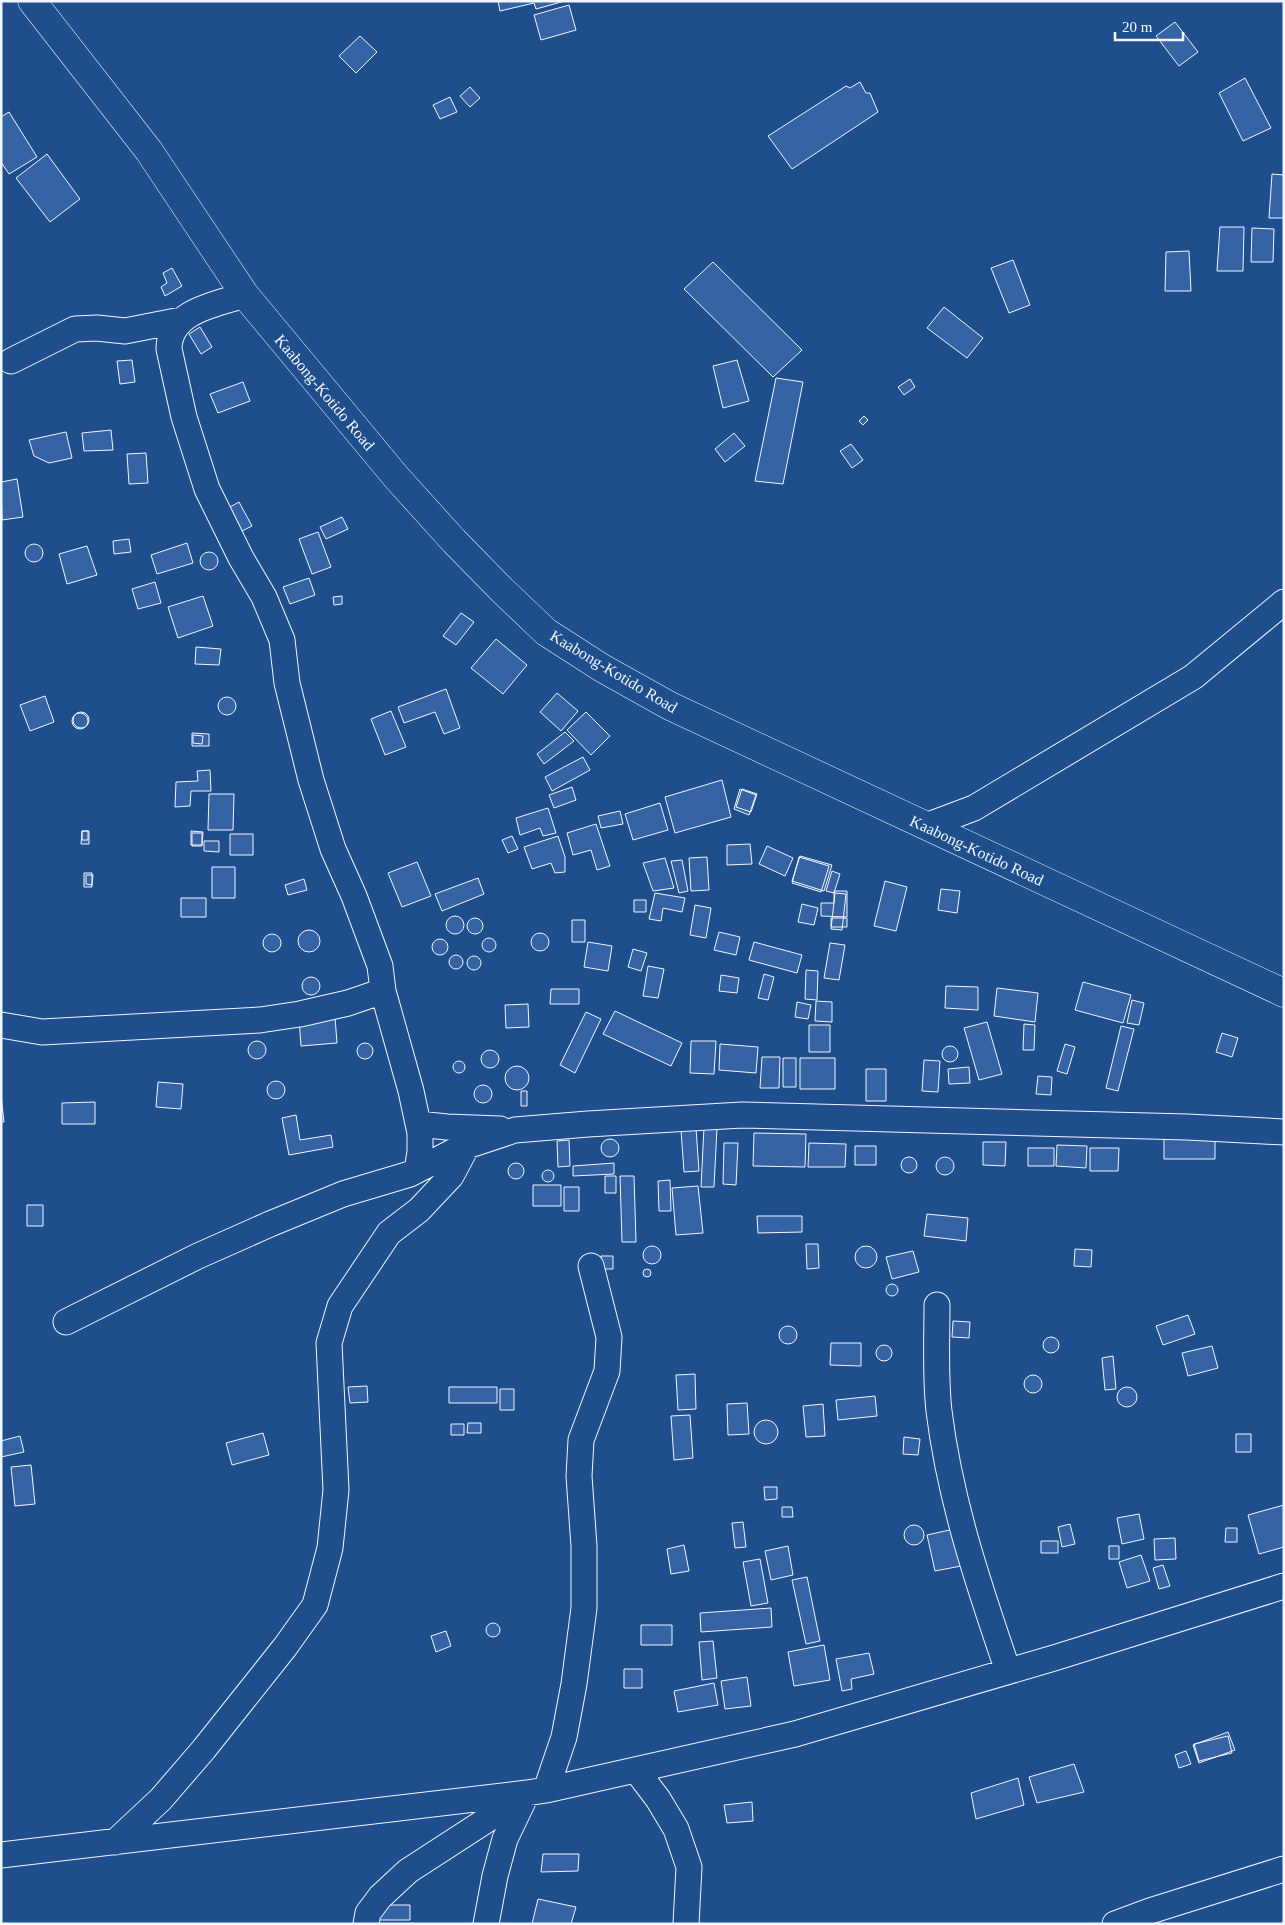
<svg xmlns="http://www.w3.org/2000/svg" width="1285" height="1925" font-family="'Times New Roman',serif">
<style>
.building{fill:#3563a3;stroke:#f2f6ff}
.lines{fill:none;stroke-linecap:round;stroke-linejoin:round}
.minor-casing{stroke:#f2f6ff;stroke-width:27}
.major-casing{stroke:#f2f6ff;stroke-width:29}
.minor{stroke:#1f4e8c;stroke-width:25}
.major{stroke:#1f4e8c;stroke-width:28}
.labels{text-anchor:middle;stroke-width:4;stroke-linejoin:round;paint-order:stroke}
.street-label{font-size:16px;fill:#f2f6ff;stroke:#1f4e8c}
</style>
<rect width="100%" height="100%" fill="#1f4e8c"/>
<path class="building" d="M498,1H565L536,9L534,3L500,11Z
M569,5L576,30L541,40L534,15Z
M1175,22L1198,52L1179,66L1156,36Z
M360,36L377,52L356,73L339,56Z
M1245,78L1271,128L1243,141L1219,93Z
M860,82L866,93H870L878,112L792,169L768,136L846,86L850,88Z
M470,87L480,98L470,107L460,96Z
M450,97L457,112L440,119L433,105Z
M9,112L37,157L9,174L1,162V117Z
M47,154L80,199L50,222L16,178Z
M1272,174L1284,175V218H1269Z
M1220,227H1244L1243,271H1217Z
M1252,228L1274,229L1273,262H1251Z
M1189,251L1191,291H1165L1166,252Z
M1013,260L1030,305L1009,313L991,268Z
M713,262L802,350L773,377L684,289Z
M172,268L182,286L165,296L161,287L167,283L163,273Z
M944,307L983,338L967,358L927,328Z
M200,327L212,347L201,354L189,334Z
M132,360L135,382L120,384L117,361Z
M737,360L749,401L723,408L713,366Z
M776,378L803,382L783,484L755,481Z
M910,379L915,387L904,395L898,387Z
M243,382L250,401L218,413L210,394Z
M864,416L868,420L863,425L859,421Z
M111,430L113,450L84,451L82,433Z
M66,432L72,458L49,463L34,456L29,440Z
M734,433L745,446L725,462L715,449Z
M851,444L863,460L852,468L840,451Z
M146,453L148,483L129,484L127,454Z
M17,479L23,517L2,520L1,482Z
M239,502L252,526L242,531L230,507Z
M342,517L348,529L326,539L320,527Z
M318,532L331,567L312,574L299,539Z
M129,539L131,552L114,554L113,541Z
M187,543L193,563L157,574L151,555Z
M25 553a9 9 0 1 1 18 0a9 9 0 1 1-18 0Z
M87,546L97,575L67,584L59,554Z
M200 561a9 9 0 1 1 18 0a9 9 0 1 1-18 0Z
M309,578L315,595L290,604L283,587Z
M155,582L161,603L138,609L132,589Z
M203,596L213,626L178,638L168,607Z
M342,596V604L334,605L333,597Z
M461,613L474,622L456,645L443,636Z
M496,639L527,665L503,694L471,668Z
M196,647L221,649L219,665L195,664Z
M446,689L460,728L444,734L435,712L404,723L398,707Z
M557,693L578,711L561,731L540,712Z
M45,696L54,722L30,731L20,705Z
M218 706a9 9 0 1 1 18 0a9 9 0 1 1-18 0Z
M391,711L406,747L385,755L371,719Z
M73 720a8 8 0 1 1 16 0a8 8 0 1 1-16 0Z
M586,712L610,736L591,755L567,730Z
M72 721a8 8 0 1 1 16 0a8 8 0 1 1-16 0Z
M565,732L574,741L544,764L537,754Z
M192,733L209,734V746H192Z
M193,735L203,736L202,744L193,743Z
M583,757L590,770L552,791L545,777Z
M210,770L211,791H191L190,806L175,807L176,782L198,781L197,771Z
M722,780L731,817L675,833L665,797Z
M572,787L576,800L554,808L549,795Z
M740,789L756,795L749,815L734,809Z
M742,789L757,794L751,812L736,807Z
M209,794H234L233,830H208Z
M660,803L668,830L633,840L625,814Z
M548,808L556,833L543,836L540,828L520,835L516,818Z
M620,811L623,824L601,828L598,816Z
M596,824L610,866L597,870L591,850L573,855L567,833Z
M82,831H88V840H82Z
M82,831H89V844H81Z
M191,831L203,832L202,845H191Z
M192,833H202V846H192Z
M230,834H253V855H230Z
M512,836L518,849L508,853L502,840Z
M558,836L565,857V872L555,873L551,863L532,869L524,847Z
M204,841H219V852L204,851Z
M750,844L752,864L727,865V845Z
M767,846L793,858L785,876L759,864Z
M800,856L832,865L824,891L792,881Z
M707,857L709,890L691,891L689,858Z
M799,857L829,866L821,892L792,883Z
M665,858L674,888L653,891L643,863Z
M682,860L688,891L679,893L671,861Z
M417,862L431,896L402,907L388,873Z
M212,867H235V898H212Z
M832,871L840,874L834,893L826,891Z
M84,873H92V887H84Z
M86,875H93L92,885L86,884Z
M478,878L484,894L442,911L435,894Z
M304,879L307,890L288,895L285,885Z
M885,881L907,887L896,931L874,926Z
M941,889L960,891L957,913L938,910Z
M834,891H847V917L821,916V903H834Z
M655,893L685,898L682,912L663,908L661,921L649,919Z
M835,893L846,894L842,930L831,929Z
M181,898H206V917H181Z
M634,900H646V912H634Z
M802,904L818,908L814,925L798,922Z
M695,905L711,908L706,938L690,935Z
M446 925a9 9 0 1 1 18 0a9 9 0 1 1-18 0Z
M831,918H847V927H831Z
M467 926a8 8 0 1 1 16 0a8 8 0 1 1-16 0Z
M572,920H585V942H572Z
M298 941a11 11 0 1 1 22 0a11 11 0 1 1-22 0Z
M719,932L740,937L736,955L714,950Z
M531 942a9 9 0 1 1 18 0a9 9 0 1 1-18 0Z
M263 943a9 9 0 1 1 18 0a9 9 0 1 1-18 0Z
M482 945a7 7 0 1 1 14 0a7 7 0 1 1-14 0Z
M432 947a8 8 0 1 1 16 0a8 8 0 1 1-16 0Z
M588,942L612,946L608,971L584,967Z
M754,942L802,955L797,973L749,960Z
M830,943L845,945L839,980L824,978Z
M633,949L647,953L641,971L628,967Z
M449 962a7 7 0 1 1 14 0a7 7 0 1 1-14 0Z
M467 963a7 7 0 1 1 14 0a7 7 0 1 1-14 0Z
M648,966L664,969L658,998L643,996Z
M806,970L818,971L817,1000L805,999Z
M764,974L774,977L768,1000L758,998Z
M721,975L739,978L737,993L719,991Z
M302 986a9 9 0 1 1 18 0a9 9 0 1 1-18 0Z
M1083,982L1131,995L1123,1023L1075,1010Z
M946,986L978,987V1010L945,1008Z
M997,988L1038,993L1035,1022L994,1016Z
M551,989H579V1004H550Z
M1132,1000L1144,1003L1139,1025L1127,1023Z
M816,1001L832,1002V1022L815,1021Z
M797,1002L811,1005L808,1019L795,1017Z
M528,1004L529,1027L506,1028L505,1005Z
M615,1011L682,1043L671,1066L603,1034Z
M586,1012L601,1019L575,1073L560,1065Z
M335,1017L337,1043L301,1046L299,1019Z
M987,1022L1002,1074L979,1080L964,1028Z
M1024,1024L1035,1025L1034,1050H1023Z
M809,1025H830V1052H809Z
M1121,1026L1134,1029L1118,1091L1106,1088Z
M1222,1033L1238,1038L1232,1057L1216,1052Z
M248 1050a9 9 0 1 1 18 0a9 9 0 1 1-18 0Z
M691,1041H716L714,1074L690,1073Z
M357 1051a8 8 0 1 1 16 0a8 8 0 1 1-16 0Z
M720,1044L758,1047L756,1073L719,1070Z
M1065,1044L1075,1047L1067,1074L1057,1071Z
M942 1054a8 8 0 1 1 16 0a8 8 0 1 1-16 0Z
M481 1059a9 9 0 1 1 18 0a9 9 0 1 1-18 0Z
M762,1057H780L779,1088H760Z
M783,1058H796V1087H783Z
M800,1058H835V1089H800Z
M924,1060L940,1061L938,1092L922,1091Z
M453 1067a6 6 0 1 1 12 0a6 6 0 1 1-12 0Z
M505 1078a12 12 0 1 1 24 0a12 12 0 1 1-24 0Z
M969,1067L970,1083L949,1084L948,1069Z
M866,1069H886V1101H866Z
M1038,1076L1052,1077L1051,1095L1036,1094Z
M267 1090a9 9 0 1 1 18 0a9 9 0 1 1-18 0Z
M158,1082L183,1084L181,1109L156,1107Z
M474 1094a9 9 0 1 1 18 0a9 9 0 1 1-18 0Z
M521,1091H527V1106H521Z
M1,1095L4,1122H1Z
M95,1102V1124H62V1103Z
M296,1115L300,1140L331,1135L333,1147L289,1155L282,1118Z
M704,1127L717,1128L714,1187H701Z
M696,1128L699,1171L684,1172L681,1130Z
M754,1133L806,1134L805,1167L753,1166Z
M1164,1138H1215V1159H1164Z
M601 1148a9 9 0 1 1 18 0a9 9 0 1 1-18 0Z
M569,1140L570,1166L558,1167L557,1141Z
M983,1142H1006L1005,1166L983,1165Z
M724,1143H738L736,1185L723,1184Z
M809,1143L846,1144L845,1167H808Z
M1057,1145L1087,1146L1086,1168L1056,1166Z
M855,1146H876V1165H855Z
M1028,1148H1054V1166H1028Z
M1090,1148H1119L1118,1171H1090Z
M936 1166a9 9 0 1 1 18 0a9 9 0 1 1-18 0Z
M901 1165a8 8 0 1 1 16 0a8 8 0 1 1-16 0Z
M508 1171a8 8 0 1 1 16 0a8 8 0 1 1-16 0Z
M614,1163V1174L573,1176V1166Z
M542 1176a6 6 0 1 1 12 0a6 6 0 1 1-12 0Z
M605,1176H616V1193H605Z
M620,1176H634L636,1242H622Z
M670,1180L671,1211H659L658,1181Z
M533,1185H561V1206H533Z
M698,1186L703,1233L676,1235L672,1188Z
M564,1187H579V1211H564Z
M27,1205H43V1226H27Z
M927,1214L968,1218L966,1241L924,1236Z
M757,1216H802V1232L758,1233Z
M806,1244H818L819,1268L807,1269Z
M643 1255a9 9 0 1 1 18 0a9 9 0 1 1-18 0Z
M855 1257a11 11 0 1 1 22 0a11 11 0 1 1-22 0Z
M1075,1249L1092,1250L1091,1267L1074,1266Z
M913,1251L919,1272L892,1279L886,1257Z
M601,1256H613V1269H601Z
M643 1273a4 4 0 1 1 8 0a4 4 0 1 1-8 0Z
M886 1290a6 6 0 1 1 12 0a6 6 0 1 1-12 0Z
M1188,1315L1195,1334L1163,1345L1156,1326Z
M953,1321L970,1322L969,1338L952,1337Z
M779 1335a9 9 0 1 1 18 0a9 9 0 1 1-18 0Z
M1043 1345a8 8 0 1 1 16 0a8 8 0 1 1-16 0Z
M831,1343H861V1366L830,1365Z
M876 1353a8 8 0 1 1 16 0a8 8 0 1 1-16 0Z
M1212,1346L1218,1368L1188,1376L1182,1353Z
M1113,1356L1116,1389L1105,1390L1102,1358Z
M695,1374L696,1409L678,1410L676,1375Z
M1024 1384a9 9 0 1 1 18 0a9 9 0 1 1-18 0Z
M367,1386L368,1402L350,1403L348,1387Z
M1117 1397a10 10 0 1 1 20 0a10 10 0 1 1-20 0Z
M449,1387H497V1403H449Z
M500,1389H514V1410H500Z
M875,1396L877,1416L838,1420L836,1400Z
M747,1403L749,1434L728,1435L727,1404Z
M823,1404L825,1436L806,1437L803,1406Z
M690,1415L693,1458L674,1460L671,1416Z
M754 1432a12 12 0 1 1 24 0a12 12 0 1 1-24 0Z
M468,1423H481V1433H467Z
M451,1424H464V1435H451Z
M263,1433L269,1455L232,1465L226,1443Z
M1236,1434H1251V1452H1236Z
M20,1436L24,1452L1,1457V1441Z
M904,1437L920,1439L918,1455L903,1454Z
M31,1465L35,1504L15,1506L11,1467Z
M764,1487H777V1499L765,1500Z
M1284,1505V1547L1259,1554L1248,1515Z
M782,1507H792L793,1517H782Z
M1139,1514L1144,1539L1122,1544L1117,1518Z
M743,1522L746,1547L735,1548L732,1523Z
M1070,1524L1075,1544L1062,1547L1058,1527Z
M904 1535a10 10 0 1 1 20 0a10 10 0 1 1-20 0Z
M1226,1528H1237V1542H1225Z
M954,1529L961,1566L935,1571L927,1535Z
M1175,1538L1176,1559L1155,1560L1154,1539Z
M1041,1541H1058V1553H1041Z
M684,1545L689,1571L671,1574L667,1549Z
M788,1546L793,1575L771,1580L765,1551Z
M1109,1546H1119V1559H1109Z
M1141,1555L1150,1581L1127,1588L1119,1562Z
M760,1559L768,1603L751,1606L743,1562Z
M1163,1565L1170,1586L1159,1589L1153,1568Z
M807,1577L820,1641L806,1644L792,1580Z
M771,1608L772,1627L701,1632L700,1613Z
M486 1630a7 7 0 1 1 14 0a7 7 0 1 1-14 0Z
M641,1625H672V1645H641Z
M446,1631L451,1646L436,1652L431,1636Z
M713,1641L717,1678L702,1680L699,1642Z
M824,1645L830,1680L794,1686L788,1652Z
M869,1653L874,1674L851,1679L852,1689L842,1691L836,1659Z
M624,1669H642V1688H624Z
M747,1677L751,1706L725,1709L721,1681Z
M714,1683L718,1705L678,1712L674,1691Z
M1228,1732L1235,1750L1199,1763L1193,1745Z
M1228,1736L1232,1753L1199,1761L1194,1744Z
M1186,1751L1191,1764L1179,1768L1175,1755Z
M1074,1764L1084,1792L1037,1803L1029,1777Z
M1018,1778L1024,1805L976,1819L971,1793Z
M752,1802L753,1821L727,1823L724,1805Z
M543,1854H579L578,1871L541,1872Z
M538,1899L576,1907L571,1924H532Z
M377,1905H410V1920H377Z"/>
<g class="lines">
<defs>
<path id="minor" d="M245,295C216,304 169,311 169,349L184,417L207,489L241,558L264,597L282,640L287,683L311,780L333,849L354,896L380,966L383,991L411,1091L420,1133V1152L417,1170
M11,361L75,329L97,328L125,331L181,320
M926,826L974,808L1193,677L1284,602
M1,1025L42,1032L260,1020L300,1014L348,1003L383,991
M418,1124L447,1127L500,1129
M937,1305C937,1340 935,1376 939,1411C950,1501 979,1586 1008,1671
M66,1322L198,1256L270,1224L343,1194L410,1174L458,1149L515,1130L588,1124L742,1115L1187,1127L1284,1132
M636,1770L658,1799L676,1829L689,1867L686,1924
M546,1790L564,1737L574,1684L584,1608V1546L579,1476L581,1440L607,1371L609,1337L591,1266
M115,1842L161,1799L204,1749L285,1647L315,1605L330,1548L336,1490L329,1343L340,1306L389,1233L419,1210L451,1176L467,1146
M1,1855L527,1793L546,1790L795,1734L1054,1658L1284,1586
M366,1924L368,1913L380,1897L408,1871L522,1797
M486,1924L495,1876L505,1839L527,1793
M1115,1924L1150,1911L1284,1869"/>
<path id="major" d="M32,1L149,151L245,295L397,478L454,541L502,590L546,632L602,668L670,706L1284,993"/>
</defs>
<use href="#minor" class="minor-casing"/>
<use href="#major" class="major-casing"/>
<use href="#minor" class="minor"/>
<use href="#major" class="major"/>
</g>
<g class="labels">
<g class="street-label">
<text transform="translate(325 392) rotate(50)" y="6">Kaabong-Kotido Road</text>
<text transform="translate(614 671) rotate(31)" y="6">Kaabong-Kotido Road</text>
<text transform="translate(977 850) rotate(25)" y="6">Kaabong-Kotido Road</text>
</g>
</g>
<rect width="1285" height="1925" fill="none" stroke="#f2f6ff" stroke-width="5"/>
<path d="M1115 32v8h68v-8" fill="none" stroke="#f2f6ff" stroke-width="2.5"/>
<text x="1122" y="32" font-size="15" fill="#f2f6ff" stroke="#1f4e8c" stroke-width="4" paint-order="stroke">20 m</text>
</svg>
